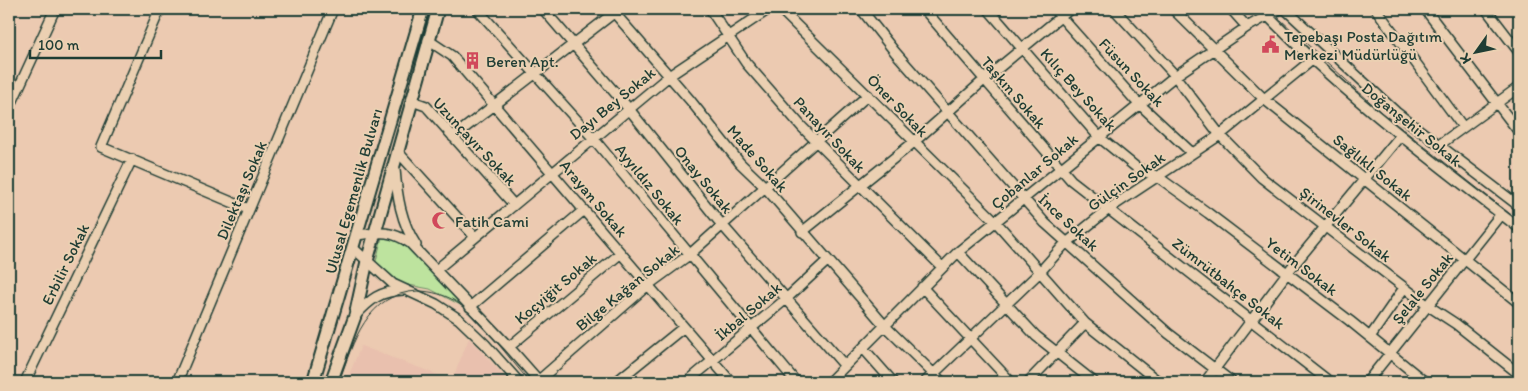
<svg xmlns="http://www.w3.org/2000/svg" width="1528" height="391" font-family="Itim,sans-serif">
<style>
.built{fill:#e9c0ae}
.green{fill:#bde39e;stroke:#6e9069}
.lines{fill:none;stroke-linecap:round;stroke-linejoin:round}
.minor-casing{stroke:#1f3d34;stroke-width:12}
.major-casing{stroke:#1f3d34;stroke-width:15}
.minor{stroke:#ebd0b2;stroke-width:9}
.major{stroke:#ebd0b2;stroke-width:11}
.tram{stroke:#1f3d34;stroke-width:1}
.labels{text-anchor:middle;stroke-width:4;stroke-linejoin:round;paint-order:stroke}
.poi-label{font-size:16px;fill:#1f3d34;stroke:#ebd0b2;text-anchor:start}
.street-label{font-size:16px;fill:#1f3d34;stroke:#ebd0b2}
</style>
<rect width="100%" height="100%" fill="#eccab1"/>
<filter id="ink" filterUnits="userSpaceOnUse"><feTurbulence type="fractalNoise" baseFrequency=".02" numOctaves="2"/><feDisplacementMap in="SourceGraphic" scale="10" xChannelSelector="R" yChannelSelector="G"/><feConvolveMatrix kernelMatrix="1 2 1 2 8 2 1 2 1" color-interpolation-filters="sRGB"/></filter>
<g filter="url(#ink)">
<path class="built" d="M469,338L509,382H346L361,346L452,380Z"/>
<path class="green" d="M398,236L466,308L430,289L398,283L375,265L382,237Z"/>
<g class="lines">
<defs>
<path id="minor" d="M160,9L101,147L248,209
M477,9L593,138L796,382
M543,9L629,109L717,219L845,366
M611,9L690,100L740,163L765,187L885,326L942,382
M710,9L746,63L802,127L942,267
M780,9L996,222L1085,323L1159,382
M861,9L895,52L1045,223L1168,333L1232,382
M924,9L1071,180L1330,382
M988,9L1099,137L1137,168L1158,177L1208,213L1350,321L1425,382
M1054,9L1135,100L1192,153
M1114,9L1172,72L1220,135L1262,178L1427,305L1456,324L1519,374
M1173,9L1264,99L1519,303
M1231,9L1247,27
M1261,9C1339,91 1430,159 1519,228
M1285,9L1396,112L1519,206
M1376,9L1463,127
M1425,9L1519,132
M1486,9L1519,52
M428,40L452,56L731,382
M412,101L426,106L514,205
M9,109L55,9
M453,137L619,9
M1439,145L1519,87
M398,152L475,237
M395,169C397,196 401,222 416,245
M802,232L914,142L984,80L1070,9
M357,235C381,232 390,230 410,243L509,347L540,382
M353,248L393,284L436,304L459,319L485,344L519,382
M958,252L1036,336L1094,382
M436,270L669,76L769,9
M922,287L1011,382
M470,307L584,210
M355,316C370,299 381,291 403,290
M1370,337L1404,288
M509,347L621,253
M863,348L893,382
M538,381L648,285L689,255L868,95
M25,382L132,159
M177,382L333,9
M616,382L684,327
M687,382L786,299L827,261
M829,382L958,252L1175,76L1247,27L1280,9
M925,382L1040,272L1064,245L1110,208L1220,135L1312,60
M1028,382L1085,323
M1205,382L1287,273L1400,136
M1367,382L1501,214"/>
<path id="major" d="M313,382L423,9
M331,382L355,316L367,261L438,9"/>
</defs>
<use href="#minor" class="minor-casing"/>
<use href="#major" class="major-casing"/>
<use href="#minor" class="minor"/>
<use href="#major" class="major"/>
<path class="tram" d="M1269,9L1382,113L1519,221
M339,382C353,342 367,293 418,291C431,291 447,295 458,303C485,324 507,356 530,382"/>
</g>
</g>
<defs>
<symbol id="civic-bare" viewBox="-9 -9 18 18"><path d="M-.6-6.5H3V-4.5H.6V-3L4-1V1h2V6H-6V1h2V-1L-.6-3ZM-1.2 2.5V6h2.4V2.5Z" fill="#d1495b" stroke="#ebd0b2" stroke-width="2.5" paint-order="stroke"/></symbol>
<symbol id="building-bare" viewBox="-9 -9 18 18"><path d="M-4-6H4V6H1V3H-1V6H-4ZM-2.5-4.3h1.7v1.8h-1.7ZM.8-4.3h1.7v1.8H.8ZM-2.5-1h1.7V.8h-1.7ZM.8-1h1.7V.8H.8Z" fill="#d1495b" stroke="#ebd0b2" stroke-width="2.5" paint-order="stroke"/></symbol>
<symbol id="mosque-bare" viewBox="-9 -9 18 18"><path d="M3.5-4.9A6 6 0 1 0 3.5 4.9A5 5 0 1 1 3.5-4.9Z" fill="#d1495b" stroke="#ebd0b2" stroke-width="2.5" paint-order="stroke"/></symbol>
</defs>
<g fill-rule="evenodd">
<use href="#civic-bare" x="1258" y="32" width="25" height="25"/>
<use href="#building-bare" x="460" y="48" width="25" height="25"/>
<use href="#mosque-bare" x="428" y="208" width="25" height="25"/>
</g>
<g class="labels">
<g class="poi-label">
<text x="1284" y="42">Tepebaşı Posta Dağıtım<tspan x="1284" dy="18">Merkezi Müdürlüğü</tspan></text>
<text x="486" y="67">Beren Apt.</text>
<text x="455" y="227">Fatih Cami</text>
</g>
<g class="street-label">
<text transform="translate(1132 72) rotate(47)" y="6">Füsun Sokak</text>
<text transform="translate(1079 89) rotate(48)" y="6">Kılıç Bey Sokak</text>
<text transform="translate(1014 92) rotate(49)" y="6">Taşkın Sokak</text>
<text transform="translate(612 103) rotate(-39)" y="6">Dayı Bey Sokak</text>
<text transform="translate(898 105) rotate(46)" y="6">Öner Sokak</text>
<text transform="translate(1412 124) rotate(39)" y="6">Doğanşehir Sokak</text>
<text transform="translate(830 134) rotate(47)" y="6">Panayır Sokak</text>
<text transform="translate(475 141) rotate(47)" y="6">Uzunçayır Sokak</text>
<text transform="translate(758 158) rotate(49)" y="6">Made Sokak</text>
<text transform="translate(1373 167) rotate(39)" y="6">Sağlıklı Sokak</text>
<text transform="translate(1034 171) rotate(-40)" y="6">Çobanlar Sokak</text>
<text transform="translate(704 179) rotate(51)" y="6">Onay Sokak</text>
<text transform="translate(1126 181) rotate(-35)" y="6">Gülçin Sokak</text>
<text transform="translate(650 184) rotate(51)" y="6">Ayyıldız Sokak</text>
<text transform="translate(241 190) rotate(-67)" y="6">Dilektaşı Sokak</text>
<text transform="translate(353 191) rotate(-74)" y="6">Ulusal Egemenlik Bulvarı</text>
<text transform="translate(594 198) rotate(50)" y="6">Arayan Sokak</text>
<text transform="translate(1069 222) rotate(43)" y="6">İnce Sokak</text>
<text transform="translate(1346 224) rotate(38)" y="6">Şirinevler Sokak</text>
<text transform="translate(65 264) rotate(-64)" y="6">Erbilir Sokak</text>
<text transform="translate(1302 266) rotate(37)" y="6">Yetim Sokak</text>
<text transform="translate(1229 283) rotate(38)" y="6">Zümrütbahçe Sokak</text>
<text transform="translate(627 287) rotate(-39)" y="6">Bilge Kağan Sokak</text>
<text transform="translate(555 288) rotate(-40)" y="6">Koçyiğit Sokak</text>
<text transform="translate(1422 288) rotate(-51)" y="6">Şelale Sokak</text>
<text transform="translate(748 311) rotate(-40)" y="6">İkbal Sokak</text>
</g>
</g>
<rect width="1528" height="391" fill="none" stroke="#ebd0b2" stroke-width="30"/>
<rect x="15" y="15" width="1498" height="361" fill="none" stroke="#1f3d34" stroke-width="2" filter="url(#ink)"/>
<g transform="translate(1476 52) rotate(237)" stroke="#ebd0b2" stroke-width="4" paint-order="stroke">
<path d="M0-4L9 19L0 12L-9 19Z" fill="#1f3d34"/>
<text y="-8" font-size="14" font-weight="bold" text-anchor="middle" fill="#1f3d34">K</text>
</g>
<path d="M30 50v8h131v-8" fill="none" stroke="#1f3d34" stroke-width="2.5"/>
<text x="38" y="50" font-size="15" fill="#1f3d34" stroke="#ebd0b2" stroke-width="4" paint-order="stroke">100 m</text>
</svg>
